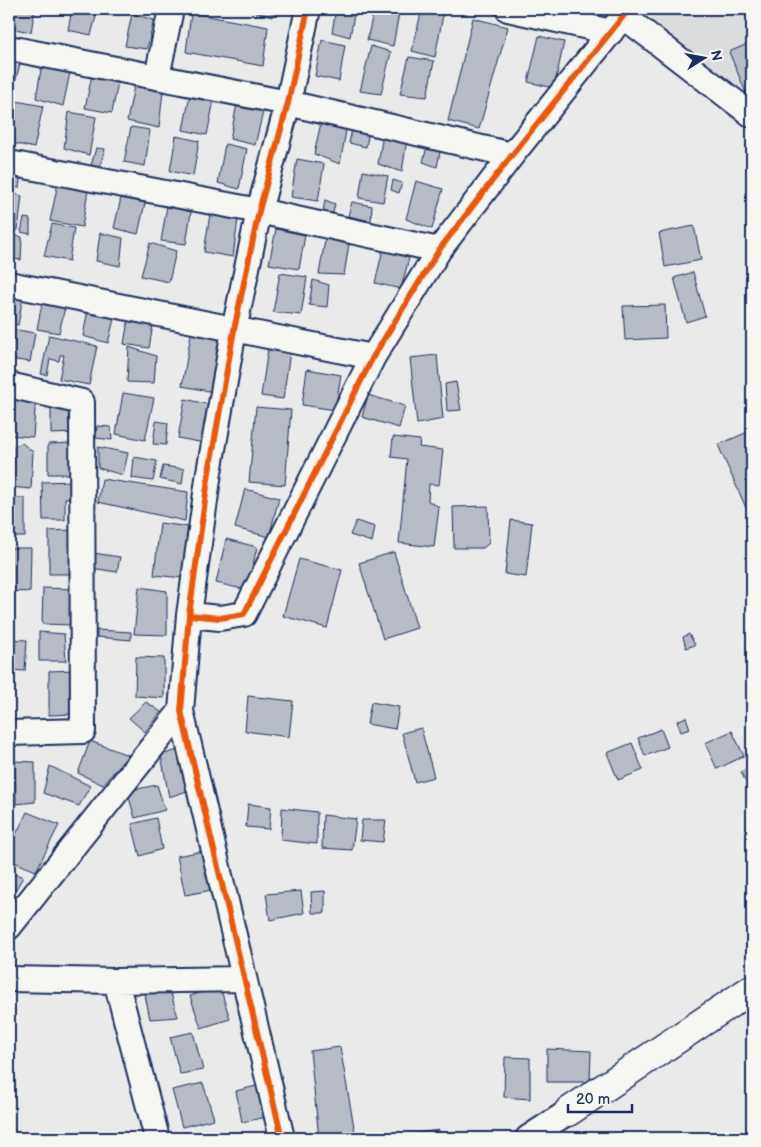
<svg xmlns="http://www.w3.org/2000/svg" width="761" height="1147" font-family="'Balsamiq Sans',sans-serif">
<style>
.built{fill:#dadcde}
.building{fill:#b6bbc6;stroke:#1b2f5e}
.lines{fill:none;stroke-linecap:round;stroke-linejoin:round}
.minor-casing{stroke:#1b2f5e;stroke-width:28}
.tertiary-casing{stroke:#1b2f5e;stroke-width:31}
.minor{stroke:#f6f6f2;stroke-width:24}
.tertiary{stroke:#f6f6f2;stroke-width:28}
.cycleway-casing{stroke:#f6f6f2;stroke-width:9}
.cycleway{stroke:#e8590c;stroke-width:6}
</style>
<rect width="100%" height="100%" fill="#e9eae9"/>
<filter id="ink" filterUnits="userSpaceOnUse"><feTurbulence type="fractalNoise" baseFrequency=".02" numOctaves="2"/><feDisplacementMap in="SourceGraphic" scale="10" xChannelSelector="R" yChannelSelector="G"/><feConvolveMatrix kernelMatrix="1 2 1 2 8 2 1 2 1" color-interpolation-filters="sRGB"/></filter>
<g filter="url(#ink)">
<path class="built" d="M659,9H752V103L648,23Z"/>
<path class="building" d="M11,9H35L31,32L9,28Z
M72,9H98L91,35L68,30Z
M135,9H157L156,14Z
M245,9H273L272,17Z
M336,9H355L350,37L332,32Z
M374,9H381L399,13L393,46L367,40Z
M422,9L443,15L435,57L412,51Z
M191,13L268,27L263,66L186,52Z
M132,14L154,20L147,49L125,46Z
M473,18L508,27L479,129L448,121Z
M539,36L564,42L554,88L528,82Z
M322,40L345,45L339,81L315,76Z
M752,42V107L729,52Z
M371,46L391,52L381,94L360,91Z
M409,57L434,61L427,97L400,94Z
M9,58L21,60L11,99H9Z
M42,64L71,68L63,106L36,98Z
M92,75L118,82L112,113L85,108Z
M134,86L163,91L159,128L127,121Z
M190,95L214,100L207,135L183,130Z
M16,101L43,106L34,148L9,142Z
M237,104L264,108L255,145L230,139Z
M69,112L96,117L89,155L64,148Z
M322,118L347,125L340,164L314,154Z
M353,124L369,131L366,147L349,143Z
M131,127L150,130L145,166L124,162Z
M383,134L407,139L402,172L378,164Z
M176,136L199,141L193,176L170,171Z
M428,143L441,147L437,167L423,162Z
M225,144L247,149L239,189L218,183Z
M96,148L105,149L100,167L91,166Z
M297,159L324,164L318,201L291,197Z
M9,170L21,173L19,188L9,186Z
M363,171L388,176L383,202L359,198Z
M393,180L402,183L399,193L391,190Z
M416,181L443,189L432,229L406,219Z
M58,183L88,190L82,227L50,221Z
M9,192L22,196L18,230L9,229Z
M121,198L145,203L138,234L114,228Z
M325,200L335,204L332,216L323,212Z
M352,202L372,206L371,221L348,216Z
M167,206L191,212L186,244L161,241Z
M210,214L238,219L233,257L204,252Z
M24,218L30,219V234L21,232Z
M52,224L74,228L69,261L44,256Z
M694,226L701,260L665,267L659,233Z
M276,229L305,235L299,269L269,264Z
M100,233L123,238L120,266L96,261Z
M9,235L22,237L21,260L9,258Z
M326,235L350,238L344,275L319,274Z
M150,243L176,251L169,282L141,276Z
M383,249L409,258L401,289L375,283Z
M693,272L705,316L686,322L674,278Z
M280,273L307,277L301,315L273,312Z
M313,280L329,285L327,307L309,305Z
M9,293L23,296L18,325L9,324Z
M43,298L66,303L59,333L37,329Z
M665,305L666,338L625,340L623,306Z
M88,310L115,315L108,343L83,336Z
M129,315L154,319L149,348L124,344Z
M11,329L35,333L30,362L9,359V342Z
M191,334L223,340L214,392L182,386Z
M49,335L97,346L89,385L59,379L64,355H60L59,361L50,359L47,375L41,374Z
M269,342L291,345L283,399L261,396Z
M129,347L156,356L154,383L127,382Z
M437,355L443,419L417,424L410,358Z
M307,369L341,375L335,410L302,405Z
M456,382L461,410L447,411L445,384Z
M123,393L154,398L145,440L116,434Z
M9,395L36,397L33,437L9,435Z
M368,395L405,406L399,428L362,417Z
M185,399L211,405L204,443L178,438Z
M76,405V433L51,434V406Z
M256,407L291,410L285,485L249,482Z
M156,421L168,423L166,445L153,444Z
M97,426L111,427L112,440L96,438Z
M752,430V521L718,445Z
M393,437L420,440L419,447L443,450L439,485L429,484L428,501L439,507L434,547L399,543L407,459L391,457Z
M22,443L33,452L31,489L9,487V448Z
M75,443V474H48V444Z
M98,447L128,453L123,475L98,468Z
M134,457L157,461L153,481L132,478Z
M163,466L184,469L182,484L160,479Z
M102,479L188,492L185,521L98,502Z
M76,481V498H65V520H43L42,482Z
M245,489L279,498L269,537L235,528Z
M9,498H25V537H9Z
M488,506L489,543L483,548H454L453,507Z
M511,520L532,523L526,577L505,574Z
M356,521L375,527L372,542L350,535Z
M160,523L190,527L183,578L154,575Z
M73,530V574H49V531Z
M226,539L257,547L247,590L216,583Z
M9,548H31L30,592L9,591Z
M394,552L417,628L383,639L359,563Z
M93,553L120,557L117,572L91,568Z
M299,559L342,570L327,628L283,616Z
M139,587L167,591V635L134,634Z
M43,588L74,589L73,625L42,624Z
M97,630L131,632V640L97,637Z
M39,632L64,634L66,661H39Z
M689,634L695,645L686,648L683,637Z
M9,639L27,640L25,671L9,670Z
M136,657L164,658V698L135,696Z
M73,670V714L49,715V671Z
M248,696L293,701L289,737L245,731Z
M146,702L161,712L145,732L129,718Z
M371,702L399,707L395,729L367,724Z
M686,717L690,729L681,732L677,721Z
M421,728L434,777L415,782L402,733Z
M661,729L668,747L645,756L638,738Z
M732,731L744,756L717,769L705,743Z
M90,741L128,755L103,785L78,773Z
M632,743L643,770L618,780L607,753Z
M178,750L190,790L169,797L161,755Z
M15,761L35,762V802L16,804Z
M50,766L90,786L79,806L43,793Z
M752,766V795L741,772Z
M157,785L165,810L135,818L127,791Z
M248,804L271,807L269,829L246,827Z
M282,808L317,812V844L281,840Z
M27,812L59,825L36,871L9,860V849Z
M323,815L356,819L352,850L322,848Z
M156,818L162,849L140,856L132,824Z
M362,820H386L383,842L360,840Z
M203,851L212,890L185,895L177,856Z
M9,871L23,877L9,901Z
M301,891L304,913L270,920L266,894Z
M325,891V913H312L311,892Z
M168,984L178,1017L150,1019L144,990Z
M220,987L230,1019L201,1028L190,996Z
M193,1032L203,1070L180,1074L170,1037Z
M340,1047L355,1133L319,1138L310,1051Z
M547,1049L591,1051L590,1082H547Z
M505,1057L530,1058V1099L504,1097Z
M203,1083L214,1119L182,1127L172,1090Z
M260,1085L267,1117L242,1122L236,1091Z
M439,1130L440,1138H410L409,1134Z
M359,1135V1138H341Z"/>
<g class="lines">
<defs>
<path id="minor" d="M508,9L611,32
M623,16L752,115
M9,48L288,103L512,155
M157,77L171,9
M9,163L259,211L439,250
M9,284L373,357
M9,385L82,402L83,731L9,733
M189,615L220,618L244,614L373,357L439,250L512,155L629,9
M9,927L181,711
M9,979L116,981L244,979
M116,981L157,1138
M282,1138L181,711L189,615L209,472L234,330L259,211L288,103L308,9
M528,1138L568,1112"/>
<path id="tertiary" d="M568,1112L752,989"/>
</defs>
<use href="#minor" class="minor-casing"/>
<use href="#tertiary" class="tertiary-casing"/>
<use href="#minor" class="minor"/>
<use href="#tertiary" class="tertiary"/>
<defs>
<path id="cycleway" d="M189,615L220,618L244,614L373,357L439,250L512,155L629,9
M282,1138L181,711L189,615L209,472L234,330L259,211L288,103L308,9"/>
</defs>
<use href="#cycleway" class="cycleway-casing"/>
<use href="#cycleway" class="cycleway"/>
</g>
</g>
<rect width="761" height="1147" fill="none" stroke="#f6f6f2" stroke-width="30"/>
<rect x="15" y="15" width="731" height="1117" fill="none" stroke="#1b2f5e" stroke-width="2" filter="url(#ink)"/>
<g transform="translate(704 58) rotate(79)" stroke="#f6f6f2" stroke-width="4" paint-order="stroke">
<path d="M0-4L9 19L0 12L-9 19Z" fill="#1b2f5e"/>
<text y="-8" font-size="14" font-weight="bold" text-anchor="middle" fill="#1b2f5e">N</text>
</g>
<path d="M568 1104v8h64v-8" fill="none" stroke="#1b2f5e" stroke-width="2.5"/>
<text x="576" y="1104" font-size="15" fill="#1b2f5e" stroke="#f6f6f2" stroke-width="4" paint-order="stroke">20 m</text>
</svg>
